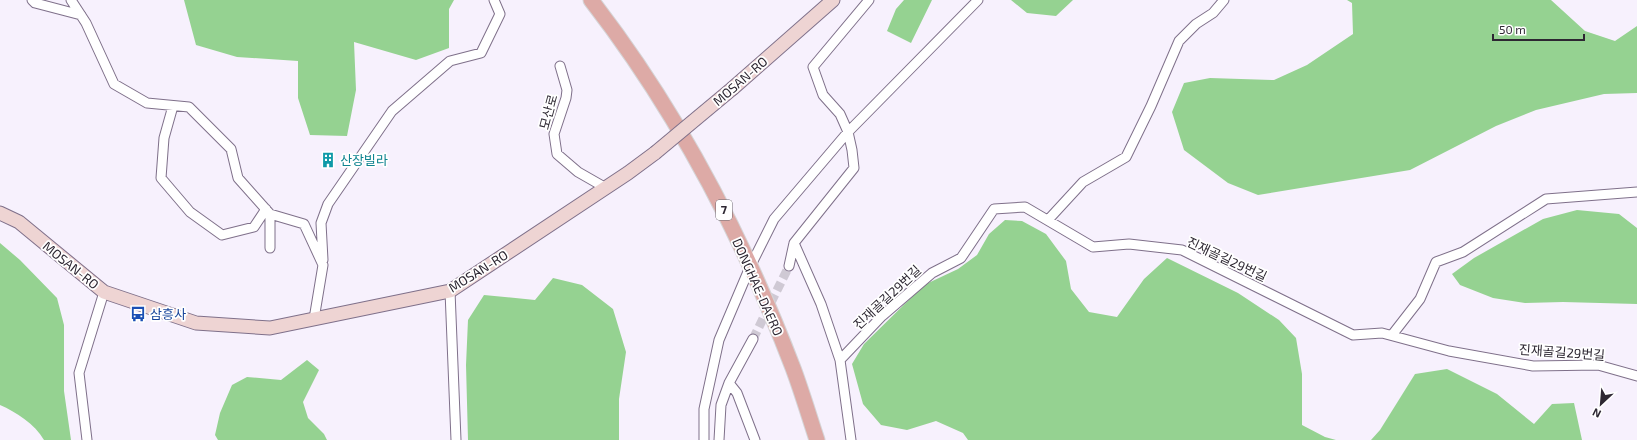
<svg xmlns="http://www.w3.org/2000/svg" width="1637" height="440" font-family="'Exo 2','Noto Sans KR',sans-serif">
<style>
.forest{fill:#95d291}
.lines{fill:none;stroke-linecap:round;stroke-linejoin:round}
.street-tunnel{stroke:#cfc9d4;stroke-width:9;stroke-dasharray:9 4.5;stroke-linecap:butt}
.street-casing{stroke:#7f708a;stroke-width:11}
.secondary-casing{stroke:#7f708a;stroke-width:15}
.primary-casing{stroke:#d5d4d6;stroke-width:17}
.street{stroke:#fff;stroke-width:9}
.secondary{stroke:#eed4d3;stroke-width:13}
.primary{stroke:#ddaaa6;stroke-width:15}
.secondary-bridge-casing{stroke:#7f708a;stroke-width:15;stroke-linecap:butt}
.secondary-bridge{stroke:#eed4d3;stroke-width:13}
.labels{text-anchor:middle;stroke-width:3.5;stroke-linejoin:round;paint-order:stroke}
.shield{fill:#fff;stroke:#6c6870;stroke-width:1}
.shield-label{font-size:12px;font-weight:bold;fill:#2d2732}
.street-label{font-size:13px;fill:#2d2732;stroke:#fff}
.culture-label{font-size:13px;fill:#0d838f;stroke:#fff;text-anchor:start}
.transit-label{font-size:13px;fill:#164399;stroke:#fff;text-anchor:start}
</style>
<rect width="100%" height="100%" fill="#f7f1fd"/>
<path class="forest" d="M184,0H454L449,9V48L416,60L354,42L356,90L347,136L310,135L298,98V61L237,57L196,45Z
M904,0H932L911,43L887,31L896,9Z
M1011,0H1073L1056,16L1027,13Z
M1347,0H1551L1585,31L1615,41L1637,26V93L1604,94L1536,110L1496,126L1410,170L1258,195L1228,183L1184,150L1172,112L1184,83L1210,78L1274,80L1307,65L1353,34L1352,3Z
M1577,210L1619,214L1637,228V304L1563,302L1525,303L1493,298L1460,285L1452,274L1474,258L1543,219Z
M1005,220L1022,221L1046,234L1066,261L1071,289L1089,312L1117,317L1144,279L1167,258L1238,293L1279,320L1296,338L1302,374V425L1325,437L1336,440H968L963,433L936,421L907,430L881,425L863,404L852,364L864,344L924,285L958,269L977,255L989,234Z
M0,243L20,260L57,298L64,325V391L71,440H44C35,424 16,412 0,405Z
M553,278L582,285L613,309L626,352L619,399V440H468L466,365L468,320L484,295L535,300Z
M307,360L319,370L303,402L308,418L324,434L327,440H218L215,435L220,413L232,385L247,377L281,380Z
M1447,369L1497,394L1534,424L1552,404L1574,403L1582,440H1371L1380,430L1415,374Z"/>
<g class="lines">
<path class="street-tunnel" d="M753,339L789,266"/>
<defs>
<path id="street" d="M32,0L35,3L81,15
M71,0L86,23L114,84L147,103L189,107L231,149L238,178L270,214L304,224L323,265L314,319
M560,66L567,90L566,98L554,134L557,154L578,172L606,188
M173,106L164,138L161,178L190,212L222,235L254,227L266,209
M1048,220L1083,182L1126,157L1151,106L1179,41L1196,24L1213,13L1224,0
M794,243L821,304L840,360L851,440
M270,248V214
M323,260L321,223L328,204L392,111L450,61L481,53L500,14L494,0
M789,266L794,243L854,168L852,150L848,132L840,114L823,95L813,67L869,0
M450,291L456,440
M1392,335L1420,299L1436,262L1463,252L1546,199L1637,192
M840,360L882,316L932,273L961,258L994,209L1025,207L1093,247L1129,244L1182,250L1353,335L1382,333L1449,351L1533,366L1598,365L1637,376
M729,383L737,393L755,440
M87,440L79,373L104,292
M704,440V409L719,340L750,267L774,219L848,132L978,0
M719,440L721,405L729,383L753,339"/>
<path id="secondary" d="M733,88L833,0
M0,213L19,222L104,292L196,323L270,328L450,291L628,173L655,153"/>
<path id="primary" d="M591,0C677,111 743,237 793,368C802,392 809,416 817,440"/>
</defs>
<use href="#street" class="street-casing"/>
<use href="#secondary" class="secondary-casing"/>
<use href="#primary" class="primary-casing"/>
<use href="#street" class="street"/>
<use href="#secondary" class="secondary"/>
<use href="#primary" class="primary"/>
<defs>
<path id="secondary-bridge" d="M655,153L733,88"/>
</defs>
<use href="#secondary-bridge" class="secondary-bridge-casing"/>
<use href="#secondary-bridge" class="secondary-bridge"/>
</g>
<defs>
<symbol id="building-bare" viewBox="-9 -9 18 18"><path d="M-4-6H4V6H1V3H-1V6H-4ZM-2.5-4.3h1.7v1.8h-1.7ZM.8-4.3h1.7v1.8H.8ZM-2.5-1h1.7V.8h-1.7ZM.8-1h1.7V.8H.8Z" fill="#0f9aa8" stroke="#fff" stroke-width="2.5" paint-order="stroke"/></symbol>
<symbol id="bus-bare" viewBox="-9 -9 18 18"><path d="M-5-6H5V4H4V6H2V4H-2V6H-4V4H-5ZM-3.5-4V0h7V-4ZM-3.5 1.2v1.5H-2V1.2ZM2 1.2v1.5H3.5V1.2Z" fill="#1a4fb4" stroke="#fff" stroke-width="2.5" paint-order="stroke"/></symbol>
</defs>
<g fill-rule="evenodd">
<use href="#building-bare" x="317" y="149" width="22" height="22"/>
<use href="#bus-bare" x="127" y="303" width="22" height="22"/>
</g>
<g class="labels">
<rect class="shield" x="716" y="200" width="16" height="20" rx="3"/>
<g class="shield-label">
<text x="724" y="214">7</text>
</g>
<g class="street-label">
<text transform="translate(740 81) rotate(-41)" y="5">MOSAN-RO</text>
<text transform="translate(548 112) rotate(-75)" y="5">모산로</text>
<text transform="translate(1227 259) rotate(25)" y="5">진재골길29번길</text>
<text transform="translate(71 265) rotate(39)" y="5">MOSAN-RO</text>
<text transform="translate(478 271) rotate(-32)" y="5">MOSAN-RO</text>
<text transform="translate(758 287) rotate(66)" y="5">DONGHAE-DAERO</text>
<text transform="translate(887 297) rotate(-43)" y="5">진재골길29번길</text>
<text transform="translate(1562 352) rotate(4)" y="5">진재골길29번길</text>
</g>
<g class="culture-label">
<text x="340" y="165">산장빌라</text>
</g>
<g class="transit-label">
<text x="150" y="319">삼흥사</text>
</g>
</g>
<g transform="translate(1601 404) rotate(206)" stroke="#ffffff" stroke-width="3" paint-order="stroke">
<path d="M0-3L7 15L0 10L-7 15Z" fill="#2d2732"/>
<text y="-6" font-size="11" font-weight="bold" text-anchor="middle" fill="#2d2732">N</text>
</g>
<path d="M1493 34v6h91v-6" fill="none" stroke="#2d2732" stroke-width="2"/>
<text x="1499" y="34" font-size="12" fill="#2d2732" stroke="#ffffff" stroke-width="3" paint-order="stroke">50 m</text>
</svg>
